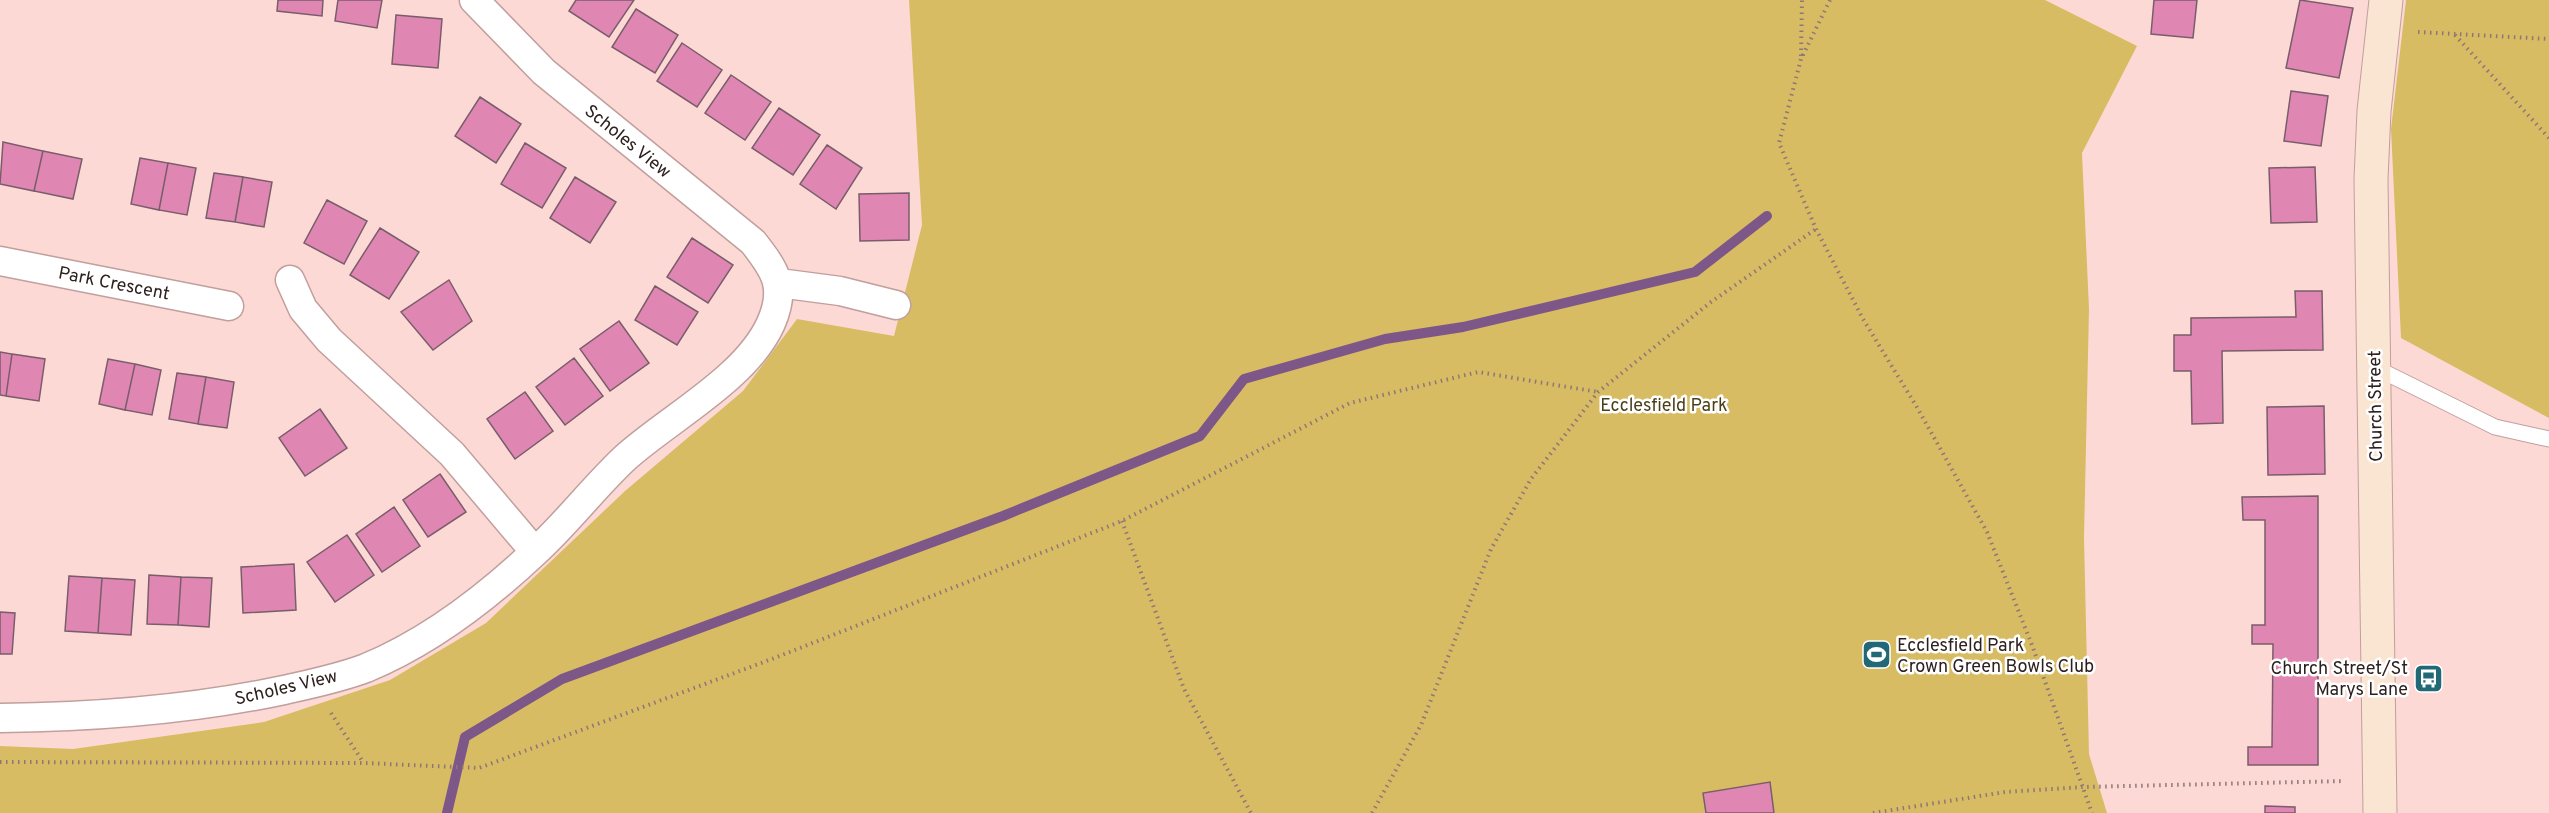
<svg xmlns="http://www.w3.org/2000/svg" width="2549" height="813" font-family="Overpass,sans-serif">
<style>
.green{fill:#d8bc63}
.lines{fill:none;stroke-linecap:round;stroke-linejoin:round}
.stream{stroke:#7e5789;stroke-width:10}
.building{fill:#df87b2;stroke:#795d6a;stroke-width:1.5}
.service-casing{stroke:#c09f9c;stroke-width:17}
.minor-casing{stroke:#c09f9c;stroke-width:31}
.secondary-casing{stroke:#c09f9c;stroke-width:35}
.path{stroke:#8f7776;stroke-width:4;stroke-dasharray:1.5 4.5;stroke-linecap:butt}
.service{stroke:#fff;stroke-width:15}
.minor{stroke:#fff;stroke-width:28}
.secondary{stroke:#fae4d2;stroke-width:33}
.labels{text-anchor:middle;stroke-width:5;stroke-linejoin:round;paint-order:stroke}
.street-label{font-size:18px;fill:#2d201f;stroke:#fff}
.park-label{font-size:18px;fill:#4b3f17;stroke:#fff}
.poi-label{font-size:18px;fill:#2d201f;stroke:#fff;text-anchor:start}
</style>
<rect width="100%" height="100%" fill="#fdd9d6"/>
<path class="green" d="M909,0H2045L2137,46L2082,153L2089,309L2084,538L2089,754L2107,813H0V746L73,749L264,722L390,680L486,623L625,491L743,391L797,319L894,336L922,225Z
M2406,0H2549V418L2401,338L2391,129Z"/>
<g class="lines">
<path class="stream" d="M447,813L465,737L562,679L1003,516L1200,436L1244,379L1385,339L1463,327L1695,272L1767,216"/>
</g>
<path class="building" d="M278,0H323L322,16L277,11Z
M338,0H382L377,28L335,21Z
M576,0H634L609,37L569,11Z
M2154,0H2197L2193,38L2151,34Z
M2300,0L2353,8L2339,78L2286,68Z
M636,9L678,35L655,73L612,47Z
M396,15L442,19L438,68L392,64Z
M682,43L722,70L697,107L657,81Z
M731,75L771,102L745,140L705,113Z
M2291,91L2328,96L2321,146L2284,141Z
M480,97L521,124L496,163L455,136Z
M779,108L820,135L793,175L752,148Z
M3,142L43,151L34,191L0,184Z
M525,143L566,168L542,208L501,184Z
M827,145L862,168L836,209L800,184Z
M43,151L82,159L73,199L34,191Z
M140,158L168,163L159,210L131,204Z
M168,163L196,168L187,215L159,210Z
M2315,167L2317,222L2271,223L2269,168Z
M214,173L243,177L235,222L206,218Z
M243,177L272,182L264,227L235,222Z
M575,177L616,202L590,243L550,218Z
M909,193V240L860,241L859,194Z
M327,200L367,221L344,264L304,243Z
M380,228L419,252L389,299L350,275Z
M692,238L733,265L708,303L667,277Z
M449,280L472,321L433,350L401,312Z
M655,286L698,312L677,345L635,320Z
M2295,291H2322L2323,350L2222,351L2223,423L2192,424L2191,371H2174V335H2191V318L2296,317Z
M619,321L649,363L610,391L580,349Z
M0,352L12,354L6,396L0,395Z
M12,354L45,359L39,401L6,396Z
M574,358L603,396L565,425L536,387Z
M108,359L135,364L125,410L99,404Z
M135,364L161,370L152,415L125,410Z
M177,373L206,377L198,424L169,419Z
M206,377L234,382L227,428L198,424Z
M525,392L553,431L515,459L487,419Z
M2324,406L2325,474L2268,475L2267,407Z
M320,409L347,448L305,476L279,438Z
M440,474L466,512L428,537L403,500Z
M2318,496V765H2248V747H2272L2273,644H2252V625H2265V520H2243L2242,497Z
M394,507L420,546L382,572L356,534Z
M347,535L374,575L335,602L307,562Z
M294,564L296,610L243,613L241,567Z
M149,575L181,577L178,625L147,624Z
M69,576L102,578L98,633L65,631Z
M181,577L212,578L209,627L178,625Z
M102,578L135,580L131,635L98,633Z
M0,612L15,613L12,654H0Z
M1770,782L1774,813H1706L1703,793Z
M2265,806L2295,807V813H2265Z"/>
<g class="lines">
<defs>
<path id="service" d="M2374,367L2495,427L2549,439"/>
<path id="minor" d="M0,261L229,306
M290,280L303,309L329,340L452,454L535,552
M779,283L840,291L896,305
M0,718C96,717 190,710 284,690C311,684 340,678 366,668C429,642 485,599 535,552C567,523 593,488 625,458C668,419 747,378 771,323C787,287 775,270 753,242L544,72L474,0"/>
<path id="secondary" d="M2380,813L2371,179L2374,111L2386,0"/>
</defs>
<use href="#service" class="service-casing"/>
<use href="#minor" class="minor-casing"/>
<use href="#secondary" class="secondary-casing"/>
<path class="path" d="M1830,0L1801,59L1779,143L1816,229L1863,319L1918,409L1987,532L2032,645L2092,813
M2418,32L2549,39
M2455,35L2549,138
M1801,56L1802,0
M1122,521L1184,689L1251,813
M331,713L363,762
M0,762L364,763L479,768L772,659L1122,521L1350,403L1478,372L1598,392
M1372,813L1421,725L1491,549L1531,479L1598,392L1711,302L1816,229
M1873,813L2005,792L2083,787L2345,781"/>
<use href="#service" class="service"/>
<use href="#minor" class="minor"/>
<use href="#secondary" class="secondary"/>
</g>
<defs>
<symbol id="stadium-square" viewBox="-11 -11 22 22"><rect x="-9" y="-9" width="18" height="18" rx="4" fill="#216976" stroke="#fff"/><path d="M0-5a6.5 5 0 1 0 0 10a6.5 5 0 1 0 0-10ZM-3.5-1.8h7v3.6h-7Z" fill="#fff"/></symbol>
<symbol id="bus-square" viewBox="-11 -11 22 22"><rect x="-9" y="-9" width="18" height="18" rx="4" fill="#216976" stroke="#fff"/><path d="M-5-6H5V4H4V6H2V4H-2V6H-4V4H-5ZM-3.5-4V0h7V-4ZM-3.5 1.2v1.5H-2V1.2ZM2 1.2v1.5H3.5V1.2Z" fill="#fff"/></symbol>
</defs>
<g fill-rule="evenodd">
<use href="#stadium-square" x="1860" y="638" width="33" height="33"/>
<use href="#bus-square" x="2412" y="662" width="33" height="33"/>
</g>
<g class="labels">
<g class="street-label">
<text transform="translate(628 141) rotate(39)" y="6">Scholes View</text>
<text transform="translate(114 283) rotate(11)" y="6">Park Crescent</text>
<text transform="translate(2375 406) rotate(-91)" y="6">Church Street</text>
<text transform="translate(286 687) rotate(-13)" y="6">Scholes View</text>
</g>
<g class="park-label">
<text x="1664" y="411">Ecclesfield Park</text>
</g>
<g class="poi-label">
<text x="1897" y="651">Ecclesfield Park<tspan x="1897" dy="21">Crown Green Bowls Club</tspan></text>
<text x="2408" y="674" text-anchor="end">Church Street/St<tspan x="2408" dy="21">Marys Lane</tspan></text>
</g>
</g>
</svg>
